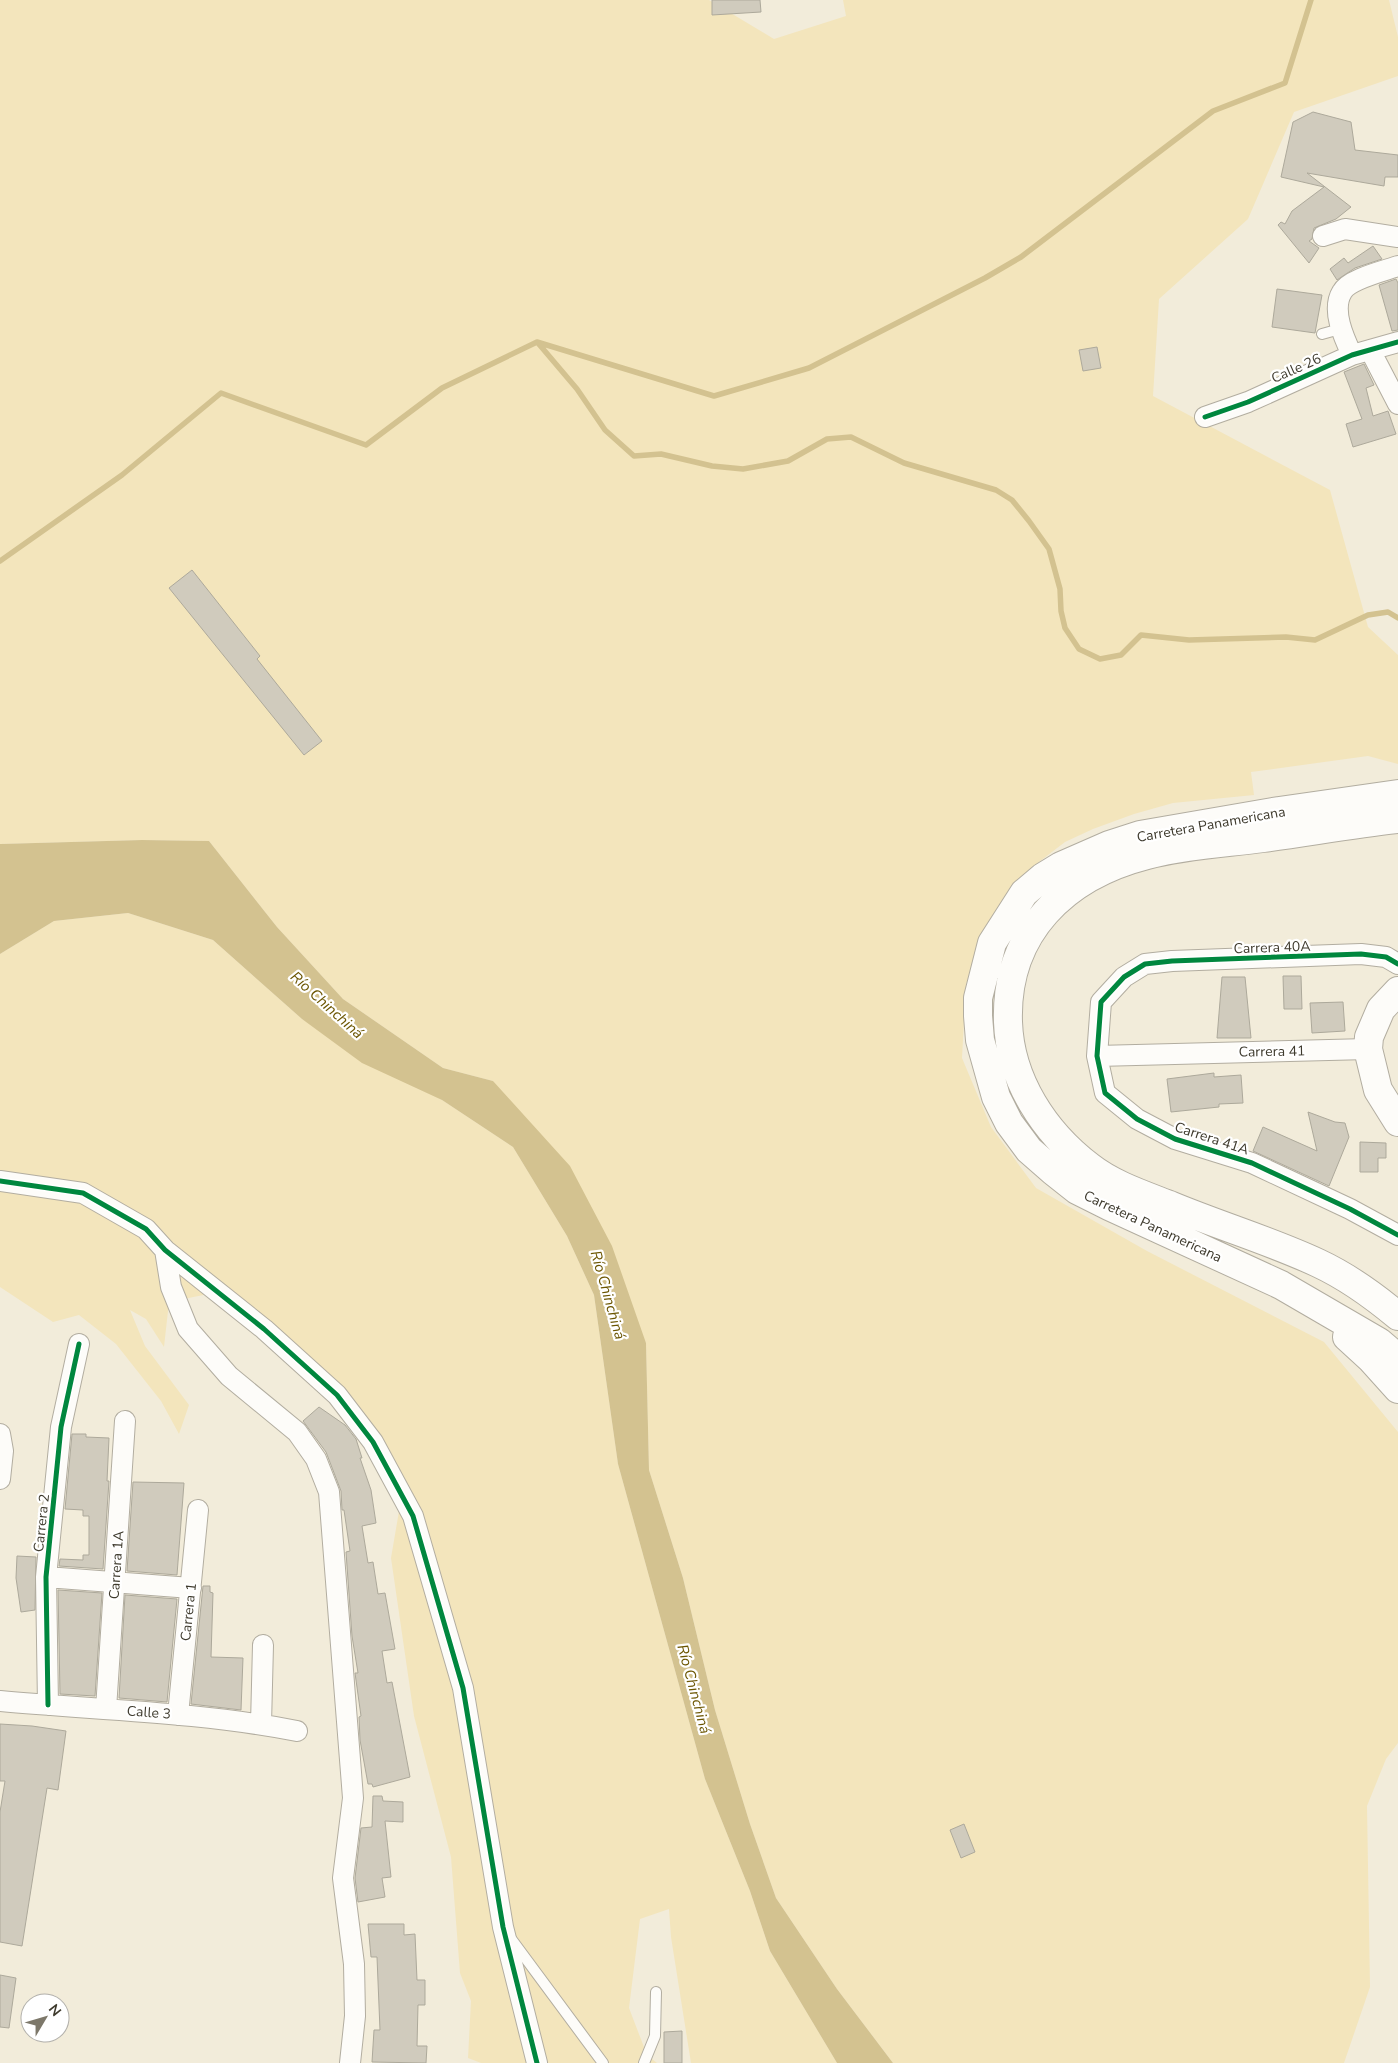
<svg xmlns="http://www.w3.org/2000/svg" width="1398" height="2063" font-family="'Nunito Sans',sans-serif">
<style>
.green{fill:#f3e5bc}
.water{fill:#d3c290}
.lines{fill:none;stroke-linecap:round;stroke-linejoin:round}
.stream{stroke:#d3c290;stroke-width:5.5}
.building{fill:#d0cbbd;stroke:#ada99b}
.lane-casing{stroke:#b2ada0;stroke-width:12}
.street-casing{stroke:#b2ada0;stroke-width:22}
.secondary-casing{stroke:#b2ada0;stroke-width:30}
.highway-casing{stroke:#b2ada0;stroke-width:30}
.lane{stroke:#fdfcf9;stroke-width:10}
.street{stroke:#fdfcf9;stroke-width:20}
.secondary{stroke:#fdfcf9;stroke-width:28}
.highway{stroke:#fdfcf9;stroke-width:28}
.cycleway-casing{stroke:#fff;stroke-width:8}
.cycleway{stroke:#00873e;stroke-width:5}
.labels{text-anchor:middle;stroke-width:4.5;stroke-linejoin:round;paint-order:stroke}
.street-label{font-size:14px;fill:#3e3a2d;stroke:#fff}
.water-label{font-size:15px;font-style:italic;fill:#6b5501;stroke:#fff}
</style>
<rect width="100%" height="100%" fill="#f2ecda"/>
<path class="green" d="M0,0H709L774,39L846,16L843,0H1389L1398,37V76L1294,112L1248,219L1159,299L1153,396L1330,490L1368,627L1398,655V764L1368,756L1251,772L1254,795L1173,803L1134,814L1093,829L1065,842L1031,868L1014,890L984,938L966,984L962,1058L991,1127L1036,1188L1147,1251L1324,1342L1398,1432V1743L1386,1759L1367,1806L1370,1987L1344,2063H893L837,1989L776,1898L750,1824L715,1710L683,1578L649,1470L646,1343L493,1081L443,1068L343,999L277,927L209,841L142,840L0,844Z
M128,913L213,940L302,1019L442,1100L513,1147L567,1236L594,1295L618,1464L705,1779L750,1891L770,1951L837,2063H691L671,1937L669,1909L640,1919L629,2008L647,2055L657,2063H481L468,2058L471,2001L460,1973L451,1857L414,1716L391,1558L404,1482L362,1411L223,1291L169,1302L164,1347L146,1319L130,1310L145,1346L189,1405L179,1434L161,1401L116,1344L79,1315L53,1322L0,1287V954L54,921Z"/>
<path class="water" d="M142,840L209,841L277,927L343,999L443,1068L493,1081L570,1166L612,1246L646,1343L649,1470L683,1578L715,1710L750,1824L776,1898L837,1989L893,2063H837L770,1951L750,1891L705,1779L618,1464L594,1295L567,1236L513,1147L442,1100L362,1063L302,1019L213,940L128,913L54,921L0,954V844Z"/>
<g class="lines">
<path class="stream" d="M538,343L577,389L605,430L634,456L661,454L712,466L743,469L788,461L827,439L851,437L904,463L996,490L1012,500L1029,521L1049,549L1060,589L1061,611L1065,628L1079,649L1100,659L1121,655L1141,635L1189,640L1286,637L1315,640L1368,615L1388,612L1398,618
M0,561L122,475L221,393L366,445L442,388L537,342L714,396L809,368L985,278L1021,257L1213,111L1285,83L1311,0"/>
</g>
<path class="building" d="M712,0H760L761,12L712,15Z
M1313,112L1351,122L1355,150L1398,155V177H1385L1384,186L1307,173L1351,207L1336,219L1314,228L1312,239L1309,241L1319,248L1309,263L1278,225L1281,222L1285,224L1292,211L1324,187L1281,177L1293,122Z
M1373,246L1382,259L1355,268L1337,280L1330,269L1344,258L1348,263Z
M1396,279L1398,283V330L1392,331L1379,285Z
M1277,289L1322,295L1315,333L1272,327Z
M1097,347L1101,368L1083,371L1079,350Z
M1364,364L1374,385L1366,388L1373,416L1388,411L1396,434L1353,447L1346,424L1362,419L1344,372Z
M192,570L260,656L257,659L322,741L304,755L169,588Z
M1283,976H1301L1302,1009H1284Z
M1222,977H1245L1251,1038H1217Z
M1343,1002L1345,1031L1312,1033L1310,1003Z
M1214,1073V1077L1241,1075L1243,1103L1219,1104V1107L1171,1112L1167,1079Z
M1308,1112L1335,1122L1345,1123L1349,1137L1329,1186L1253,1151L1263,1127L1317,1151Z
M1360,1142L1386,1143V1158H1378V1172H1360Z
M319,1407L345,1425L356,1439L362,1458H360L371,1490L376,1523L362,1526L368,1563L373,1562L378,1594L385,1593L395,1649L382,1651L387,1683L392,1682L410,1777L373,1787L372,1784H368L360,1740L359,1717L361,1716L355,1673H358L352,1636L346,1552L350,1551L344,1510H342L341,1491L326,1452L303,1421Z
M72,1434H86V1437L109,1438L107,1481H109L103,1569L59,1566L60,1559L83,1560V1555H89V1516H83V1510L65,1509Z
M133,1482L184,1483L177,1575L127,1571Z
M17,1556L36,1557L35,1610L21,1612L16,1578Z
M203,1586H210V1592L213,1593L211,1657L243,1658L241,1710L191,1704Z
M58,1590L102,1593L95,1696L60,1694Z
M125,1595L177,1599L167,1702L119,1698Z
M0,1724L32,1726L66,1731L58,1790L47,1788L22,1946L0,1942V1812L5,1781H0Z
M373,1796H382L383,1801L403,1802V1822L385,1821L391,1877L382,1878L385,1897L358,1902L355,1878L361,1828L372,1827Z
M964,1824L975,1852L961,1858L950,1830Z
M368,1924H404V1935L415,1934L417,1980H425V2005H418L417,2046H427L426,2063L372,2062L374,2030H380L377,1957H371Z
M0,1975L16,1978L9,2028L0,2027Z
M682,2031V2063H664V2032Z"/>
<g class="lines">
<defs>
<path id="lane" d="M1322,334L1340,329
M512,1940L603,2063
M644,2063L655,2036L656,1992"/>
<path id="street" d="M1323,236L1345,229L1398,237
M1370,350L1398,404
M1352,355C1344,338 1331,310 1342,292C1349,279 1384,271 1398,266
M1205,417L1248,402L1352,355L1398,342
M1398,964L1386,957L1361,954L1172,961L1145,964L1124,977L1101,1002L1097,1056L1105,1093L1137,1119L1175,1139L1252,1163L1350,1209L1398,1235
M1097,1056L1368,1049
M0,1181L83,1193L146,1229L165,1250L264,1329L337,1395L373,1442L413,1516L463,1688L503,1927L537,2063
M165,1250L171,1287L188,1329L229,1376L297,1432L316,1459L329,1492L353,1798L343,1878L354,1964L355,2016L350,2063
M0,1434L3,1451L0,1479
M46,1577L191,1588
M0,1701C99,1710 199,1712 297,1731
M48,1705L46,1577L61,1427L79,1344
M106,1709L125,1421
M178,1715L198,1510
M261,1724L263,1645"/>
<path id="secondary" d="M1398,991L1381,1009L1369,1037L1368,1049L1378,1090L1398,1122"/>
<path id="highway" d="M1398,794L1279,811L1140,835L1109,845L1061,866L1043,877L1024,893L992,943L978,998V1016L980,1040L996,1097L1009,1123L1029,1150L1053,1171L1077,1190L1109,1206L1281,1285L1379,1342L1398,1358
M1398,819C1353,824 1308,832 1263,838C1225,843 1184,845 1147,855C1065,876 1005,932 1008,1022C1010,1080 1044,1132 1090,1167C1113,1185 1144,1195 1172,1206C1220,1226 1271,1241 1318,1263C1346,1276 1374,1296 1398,1316
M1347,1337L1371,1359L1398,1389"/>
</defs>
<use href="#lane" class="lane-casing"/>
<use href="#street" class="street-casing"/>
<use href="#secondary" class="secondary-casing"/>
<use href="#highway" class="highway-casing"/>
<use href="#lane" class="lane"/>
<use href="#street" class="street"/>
<use href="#secondary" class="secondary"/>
<use href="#highway" class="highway"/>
<defs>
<path id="cycleway" d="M1205,417L1248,402L1352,355L1398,342
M1398,964L1386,957L1361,954L1172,961L1145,964L1124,977L1101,1002L1097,1056L1105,1093L1137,1119L1175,1139L1252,1163L1350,1209L1398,1235
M0,1181L83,1193L146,1229L165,1250L264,1329L337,1395L373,1442L413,1516L463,1688L503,1927L537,2063
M48,1705L46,1577L61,1427L79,1344"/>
</defs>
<use href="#cycleway" class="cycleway-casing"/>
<use href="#cycleway" class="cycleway"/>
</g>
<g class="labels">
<g class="street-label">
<text transform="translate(1296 368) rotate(-24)" y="5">Calle 26</text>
<text transform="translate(1211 824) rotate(-10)" y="5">Carretera Panamericana</text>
<text transform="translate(1272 947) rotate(-2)" y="5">Carrera 40A</text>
<text transform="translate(1272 1051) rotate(-1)" y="5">Carrera 41</text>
<text transform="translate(1212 1138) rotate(18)" y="5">Carrera 41A</text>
<text transform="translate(1153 1226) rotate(25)" y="5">Carretera Panamericana</text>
<text transform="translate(41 1523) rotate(-84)" y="5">Carrera 2</text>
<text transform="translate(116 1565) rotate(-86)" y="5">Carrera 1A</text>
<text transform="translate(188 1612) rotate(-84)" y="5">Carrera 1</text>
<text transform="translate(149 1712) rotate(4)" y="5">Calle 3</text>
</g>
<g class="water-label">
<text transform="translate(327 1005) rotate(42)" y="5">Río Chinchiná</text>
<text transform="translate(608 1295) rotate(74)" y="5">Río Chinchiná</text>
<text transform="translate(694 1689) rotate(75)" y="5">Río Chinchiná</text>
</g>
</g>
<g transform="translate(45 2018) rotate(52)"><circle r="24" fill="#ffffff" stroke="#b2b0ab"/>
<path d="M0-4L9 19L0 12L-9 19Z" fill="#7d786a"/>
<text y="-8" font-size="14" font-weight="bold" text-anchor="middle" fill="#3e3a2d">N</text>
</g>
</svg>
